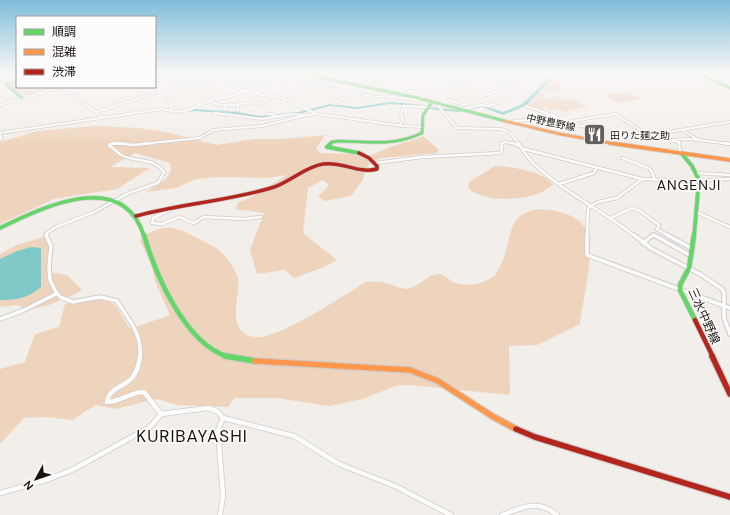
<svg xmlns="http://www.w3.org/2000/svg" width="730" height="515" font-family="'DM Sans','Noto Sans JP',sans-serif">
<style>
.green{fill:#efd4bd}
.water{fill:#7fcac8}
.lines{fill:none;stroke-linecap:round;stroke-linejoin:round}
.stream{stroke:#7fcac8;stroke-width:1}
.river{fill:#7fcac8;fill-rule:evenodd}
.street-far3-casing{stroke:#d0ccc9;stroke-width:3.5}
.street-far2-casing{stroke:#d0ccc9;stroke-width:4}
.street-far1-casing{stroke:#d0ccc9;stroke-width:5.5}
.street-casing{stroke:#d0ccc9;stroke-width:6}
.fast-far3-casing{stroke:#d0ccc9;stroke-width:4}
.fast-far2-casing{stroke:#d0ccc9;stroke-width:5}
.fast-far1-casing{stroke:#d0ccc9;stroke-width:6}
.fast-casing{stroke:#d0ccc9;stroke-width:8}
.slow-far2-casing{stroke:#d0ccc9;stroke-width:4}
.slow-far1-casing{stroke:#d0ccc9;stroke-width:5}
.slow-casing{stroke:#d0ccc9;stroke-width:8}
.jam-far2-casing{stroke:#d0ccc9;stroke-width:5}
.jam-far1-casing{stroke:#d0ccc9;stroke-width:6}
.jam-casing{stroke:#d0ccc9;stroke-width:8}
.street-far3{stroke:#fdfcfc;stroke-width:2}
.street-far2{stroke:#fdfcfc;stroke-width:2.5}
.street-far1{stroke:#fdfcfc;stroke-width:3.5}
.street{stroke:#fdfcfc;stroke-width:4.5}
.fast-far3{stroke:#63d668;stroke-width:2.5}
.fast-far2{stroke:#63d668;stroke-width:3.5}
.fast-far1{stroke:#63d668;stroke-width:4.5}
.fast{stroke:#63d668;stroke-width:5.5}
.slow-far2{stroke:#ff974d;stroke-width:2.5}
.slow-far1{stroke:#ff974d;stroke-width:3.5}
.slow{stroke:#ff974d;stroke-width:5.5}
.jam-far2{stroke:#b3261e;stroke-width:3.5}
.jam-far1{stroke:#b3261e;stroke-width:4.5}
.jam{stroke:#b3261e;stroke-width:5.5}
.labels{text-anchor:middle;stroke-width:3.5;stroke-linejoin:round;paint-order:stroke}
.far-street-label{font-size:10px;fill:#171412;stroke:#fefcfa}
.far-poi-label{font-size:10px;fill:#171412;stroke:#fefcfa;text-anchor:start}
.street-label{font-size:12px;fill:#171412;stroke:#fefcfa}
.quarter-label{font-size:14px;letter-spacing:1px;fill:#171412;stroke:#fefcfa}
.near-quarter-label{font-size:17px;letter-spacing:1px;fill:#171412;stroke:#fefcfa}
</style>
<rect width="100%" height="100%" fill="#f2eeea"/>
<path class="green" d="M556,76L563,81L555,83L565,90L546,92L542,91Z
M17,82V87H58L24,97L9,84Z
M628,92L642,99L618,103L605,95Z
M540,93L547,95L543,97L548,99L556,96L564,100L562,101L573,99L586,107L569,110V111L564,112L558,108L551,111L545,109L550,104L541,110L527,106Z
M93,126L139,128L166,132L217,145L254,139H283L325,135L316,149L320,153L352,154L365,158L390,147L416,139L423,136L439,150L437,153L381,158L368,165L362,181L351,196L325,201L318,197L329,185L323,180L308,188L303,233L337,260L324,267L294,278L285,270L257,274L250,250L264,213L235,209L239,202L250,198L287,175L267,178L219,177L196,179L176,188L146,192L166,179L171,170L170,163L135,153L110,167L150,168L117,189L54,199L0,224V142L38,131Z
M495,166C509,166 546,172 553,185C535,201 490,204 470,190L468,186L469,182Z
M542,209C558,211 577,214 586,229C597,246 582,302 580,324L537,345L509,346L510,395L409,385L395,386L363,399L329,406L276,398H234L228,407L177,405L157,399L115,409L96,405L72,420L47,417L24,418L0,444V369L25,362L35,334L59,327L65,304L105,299L116,306L130,329L170,315L155,281L151,263L140,241C142,236 146,234 151,232C170,223 181,230 199,239C206,243 214,246 220,251C226,257 234,267 237,275C244,292 222,329 253,337C275,342 344,295 366,282C375,281 382,282 390,284C396,286 401,289 407,289C419,287 428,273 440,274C445,275 449,280 453,282C466,287 480,285 491,278C496,275 498,271 500,266C514,240 503,212 542,209Z
M44,237L49,245L47,272L67,275L82,290L73,295L49,305L27,310L16,305L0,307V254L17,245Z"/>
<path class="water" d="M31,247L41,248V287C28,298 17,300 0,300V259L17,251Z"/>
<g class="lines">
<path class="stream" d="M1,134L9,133"/>
<path class="river" d="M554,73H558L526,106L503,115L482,107L459,112L435,110L425,107L390,104L357,109L330,106L298,114L261,118L237,114L195,111L188,112L186,111L195,109L237,112L261,116L298,112L330,104L357,107L390,102L425,105L435,108L459,110L482,105L503,112L522,104Z"/>
<defs>
<path id="street-far3" d="M164,73L192,85
M483,74L517,90
M155,75L158,76L164,73
M260,76L274,81
M174,77L183,73
M296,77L330,88L376,97L384,96L416,100L450,84L486,73
M182,80L199,73
M0,82L6,84
M229,83H249L270,86L256,94
M323,85L336,81
M62,87L102,117
M155,87L168,96L172,111
M511,87L479,97L464,105L450,100L438,106L457,128L501,129L510,133L519,144
M399,94L417,90
M282,98L315,83
M210,100C228,114 253,95 268,106L267,114H273L275,116
M334,104L353,92
M0,105L61,87
M226,105L223,109L238,110V105
M526,106L555,116L550,120
M463,109L481,105L489,106L502,101L517,90
M97,112L161,91L217,81L228,82L244,92L282,98L317,114
M214,113L262,119L291,114L304,115
M567,122L615,114L648,135
M514,123L515,121L544,119L625,134L670,140L690,139L730,144
M400,126L403,118L401,116L403,106L427,107
M682,130L697,139
M0,133L162,109L177,112L189,110L212,99L225,98L268,83L310,73
M0,133L1,139
M649,135L730,122
M671,141L679,142V144
M110,144H126
M142,144L200,138L213,130L262,126L306,115L317,114L403,126L423,127
M501,144L506,142L515,144"/>
<path id="street-far2" d="M118,143L133,145L152,143
M513,143L519,146
M518,143C523,150 528,159 535,165C565,193 603,211 635,236
M722,143L730,144
M524,149L642,179L692,181L730,179
M671,153L670,150L680,152L679,143
M622,158L648,168L651,170L655,180
M376,163L422,157L500,153L502,150L501,143
M696,173L730,175
M559,184L594,173L596,169
M172,206L170,210L153,218L152,223L162,224L179,217L194,223L204,217L245,219L261,217
M696,212L730,227
M611,218L632,208L640,211L659,225L657,229L669,236
M47,236V233L56,227L94,212L129,193L158,183L164,172C153,157 136,163 121,155C116,152 115,148 109,146L110,144L118,143
M587,236L588,208L598,202L617,198L642,179
M651,236L653,235L655,236"/>
<path id="street-far1" d="M46,235L51,246L49,267L50,280L56,292L60,297L73,302L100,297L117,301C129,320 142,333 140,357
M587,235V255L730,308
M634,235L652,249L700,274L722,289L724,293V318L730,334
M654,235L691,256
M667,235L693,249
M643,243L653,235
M0,319L22,311L56,294"/>
<path id="street" d="M140,356C139,364 137,372 132,378C124,387 109,388 107,402C121,402 130,392 144,392L161,414L208,408L217,411L223,418L294,436L339,464L395,486L451,515
M0,493L49,479L74,469L150,427L161,414
M220,515L223,496L218,430L223,418
M502,515C523,507 538,499 557,515"/>
<path id="fast-far3" d="M300,73L418,98L505,121
M698,73L730,88
M17,81L6,84L22,98
M330,144L332,142L339,141C367,142 396,146 422,133L423,115L432,102"/>
<path id="fast-far2" d="M331,143L327,147L359,153
M682,154L692,166L699,180L694,236
M0,228C43,207 123,168 144,236"/>
<path id="fast-far1" d="M144,235C156,276 185,343 228,357
M694,235L689,268L680,285V290L695,320"/>
<path id="fast" d="M225,356L255,361"/>
<path id="slow-far2" d="M505,121L560,134L616,144"/>
<path id="slow-far1" d="M610,143L730,160"/>
<path id="slow" d="M255,361L410,370L438,381L492,416L516,429"/>
<path id="jam-far2" d="M136,216C180,204 227,201 271,188C289,183 304,167 323,164C342,161 358,174 377,169V166L369,158L359,153"/>
<path id="jam-far1" d="M695,320L713,357"/>
<path id="jam" d="M712,356L730,394
M516,429L535,437L730,497"/>
</defs>
<use href="#street-far3" class="street-far3-casing"/>
<use href="#street-far2" class="street-far2-casing"/>
<use href="#street-far1" class="street-far1-casing"/>
<use href="#street" class="street-casing"/>
<use href="#fast-far3" class="fast-far3-casing"/>
<use href="#fast-far2" class="fast-far2-casing"/>
<use href="#fast-far1" class="fast-far1-casing"/>
<use href="#fast" class="fast-casing"/>
<use href="#slow-far2" class="slow-far2-casing"/>
<use href="#slow-far1" class="slow-far1-casing"/>
<use href="#slow" class="slow-casing"/>
<use href="#jam-far2" class="jam-far2-casing"/>
<use href="#jam-far1" class="jam-far1-casing"/>
<use href="#jam" class="jam-casing"/>
<use href="#street-far3" class="street-far3"/>
<use href="#street-far2" class="street-far2"/>
<use href="#street-far1" class="street-far1"/>
<use href="#street" class="street"/>
<use href="#fast-far3" class="fast-far3"/>
<use href="#fast-far2" class="fast-far2"/>
<use href="#fast-far1" class="fast-far1"/>
<use href="#fast" class="fast"/>
<use href="#slow-far2" class="slow-far2"/>
<use href="#slow-far1" class="slow-far1"/>
<use href="#slow" class="slow"/>
<use href="#jam-far2" class="jam-far2"/>
<use href="#jam-far1" class="jam-far1"/>
<use href="#jam" class="jam"/>
</g>
<linearGradient id="sky" x2="0" y2="1"><stop stop-color="#7ebddb"/><stop offset="0.5" stop-color="#f9f7f6"/><stop offset="1" stop-color="#f9f7f6" stop-opacity="0"/></linearGradient>
<rect width="730" height="145" fill="url(#sky)"/>
<defs>
<symbol id="restaurant-square" viewBox="-11 -11 22 22"><rect x="-9" y="-9" width="18" height="18" rx="4" fill="#64605e" stroke="#fefcfa"/><path d="M-5-6h1v4h1v-4h1v4h1v-4h1v5L-1.5 .5V6h-2V.5L-5-1ZM5-6V6H3V1.5H1.5Q1.5-4 5-6Z" fill="#fff"/></symbol>
</defs>
<g fill-rule="evenodd">
<use href="#restaurant-square" x="582" y="122" width="25" height="25"/>
</g>
<g class="labels">
<g class="far-street-label">
<text transform="translate(551 122) rotate(12)" y="4">中野豊野線</text>
</g>
<g class="far-poi-label">
<text x="610" y="139">田りた麺之助</text>
</g>
<g class="street-label">
<text transform="translate(704 316) rotate(66)" y="4">三水中野線</text>
</g>
<g class="quarter-label">
<text x="689" y="190">ANGENJI</text>
</g>
<g class="near-quarter-label">
<text x="192" y="442">KURIBAYASHI</text>
</g>
</g>
<rect x="16" y="16" width="140" height="72" fill="#fefcfa" stroke="#a29f9d"/>
<rect x="24" y="29" width="20" height="6" fill="#63d668" stroke="#a29f9d"/>
<text x="52" y="36" font-size="12" fill="#171412">順調</text>
<rect x="24" y="49" width="20" height="6" fill="#ff974d" stroke="#a29f9d"/>
<text x="52" y="56" font-size="12" fill="#171412">混雑</text>
<rect x="24" y="69" width="20" height="6" fill="#b3261e" stroke="#a29f9d"/>
<text x="52" y="76" font-size="12" fill="#171412">渋滞</text>
<g transform="translate(36 479) rotate(230)" stroke="#fefcfa" stroke-width="3" paint-order="stroke">
<path d="M0-3L7 15L0 10L-7 15Z" fill="#171412"/>
<text y="-6" font-size="11" font-weight="bold" text-anchor="middle" fill="#171412">N</text>
</g>
</svg>
